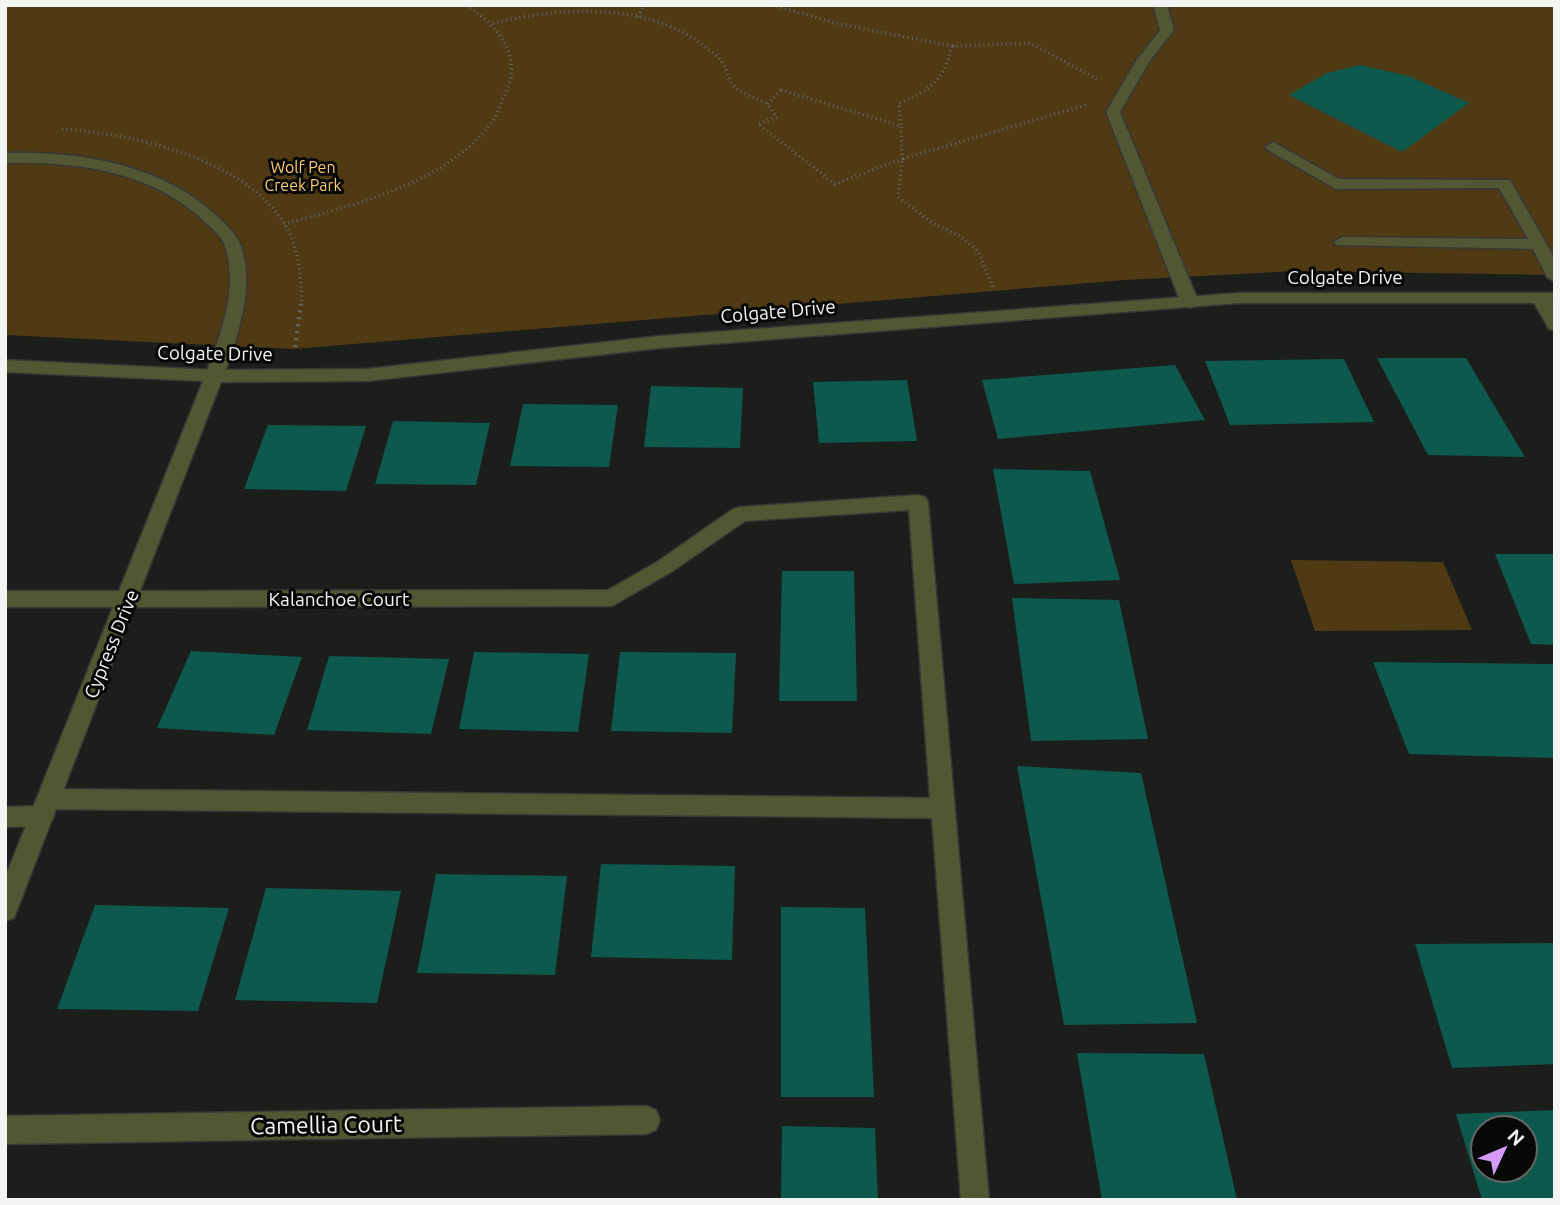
<svg xmlns="http://www.w3.org/2000/svg" width="1560" height="1205" font-family="Ubuntu,sans-serif">
<style>
.green{fill:#4f3a14}
.building{fill:#0d594d;fill-rule:evenodd}
.lines{fill:none;stroke-linecap:round;stroke-linejoin:round}
.lane-casing{stroke:#363836;stroke-width:3}
.street-casing{stroke:#363836;stroke-width:3}
.path-far1{stroke:#646664;stroke-width:3.5;stroke-dasharray:1 3.5;stroke-linecap:butt}
.path{stroke:#646664;stroke-width:4.5;stroke-dasharray:2 5;stroke-linecap:butt}
.lane{fill:#535633;fill-rule:evenodd}
.street{fill:#535633;fill-rule:evenodd}
.labels{text-anchor:middle;stroke-width:6;stroke-linejoin:round;paint-order:stroke}
.far-park-label{font-size:16px;fill:#fbc971;stroke:#070807}
.street-label{font-size:19px;fill:#f3f5f3;stroke:#070807}
.near-street-label{font-size:23px;fill:#f3f5f3;stroke:#070807}
</style>
<rect width="100%" height="100%" fill="#1c1e1c"/>
<path class="green" d="M5,5H1555V275L1293,271L1125,280L294,349L5,335Z
M1291,560L1443,562L1472,630L1315,631Z"/>
<path class="building" d="M1360,65L1409,76L1469,103L1402,152L1289,95L1327,73Z
M1377,358H1466L1525,457L1428,455Z
M1344,359L1374,422L1230,425L1205,361Z
M1175,365L1205,420L998,439L982,380Z
M907,380L917,441L819,443L813,382Z
M651,386L743,388L740,448L644,447Z
M523,404L618,405L609,467L510,466Z
M393,421L490,423L476,485L375,484Z
M268,425L366,426L346,491L244,489Z
M993,469L1090,471L1120,580L1014,584Z
M1495,554H1555V645L1531,644Z
M782,571H854L857,701H779Z
M1012,598L1119,600L1148,739L1031,741Z
M191,651L302,657L274,735L157,728Z
M474,652L589,654L578,732L459,729Z
M620,652L736,653L732,733L611,731Z
M329,656L449,659L431,734L307,730Z
M1373,662L1555,664V758L1409,754Z
M1017,766L1141,773L1197,1023L1064,1025Z
M601,864L735,866L732,960L591,957Z
M436,874L567,876L555,975L417,973Z
M266,888L401,891L377,1003L235,1000Z
M95,905L229,908L198,1011L57,1009Z
M781,907L865,908L874,1097H781Z
M1555,943V1064L1452,1068L1415,944Z
M1077,1053L1204,1054L1237,1200H1102Z
M1555,1110V1200H1482L1456,1114ZM1483,1128H1525V1170H1483Z
M782,1126L875,1128L878,1200H781Z"/>
<g class="lines">
<defs>
<path id="lane" d="M1153,5H1167L1174,30L1149,62L1120,112L1199,303L1190,308L1181,303L1106,112L1136,61L1160,30Z
M1273,142L1339,179L1510,180L1555,259V282L1547,277L1533,249L1336,245L1334,242L1342,237L1528,239L1499,188L1336,189L1268,150L1265,147Z
M5,153C80,151 162,164 218,217C227,226 237,235 241,246C249,270 247,296 241,320C236,339 231,363 220,380H208L205,376C220,336 239,290 225,246C222,236 212,229 205,222C152,171 76,161 5,163Z
M918,495L925,497L928,502L989,1200H961L932,818L50,809L54,816L50,823L42,826L5,827V807L42,806L38,799L42,792L50,789L930,798L909,510L745,521L671,572L664,575L657,572L654,567L657,562L733,509L740,507Z"/>
<path id="street" d="M1239,293H1555V303H1552L1555,309V330L1549,329L1534,303H1239L660,348L367,381L221,382L140,591L608,590L657,562L664,559L671,562L674,567L671,572L612,606L134,607L17,910L14,918L5,921V878L113,607H5V591H119L203,381L5,372V360L214,370L367,369L660,336Z
M646,1106L656,1110L660,1120L656,1130L646,1134L5,1144V1116Z"/>
</defs>
<use href="#lane" class="lane-casing"/>
<use href="#street" class="street-casing"/>
<path class="path-far1" d="M772,5L839,24L952,46C943,82 932,89 899,103L901,126
M638,17L644,5
M493,23C562,7 646,1 706,47C713,53 721,58 725,67C728,73 728,80 734,86C743,95 757,98 767,104
M952,46L1030,43L1099,80
M781,90L901,126L902,159L835,184L758,124L777,117L767,104Z
M62,129C135,134 259,161 291,237C300,258 302,283 301,306
M284,224C353,205 454,182 495,117C499,110 502,100 506,92C523,53 497,26 466,5
M993,287L978,251L960,236L932,223L898,197L902,159L1086,105"/>
<path class="path" d="M295,347L301,304"/>
<use href="#lane" class="lane"/>
<use href="#street" class="street"/>
</g>
<g class="labels">
<g class="far-park-label">
<text x="303" y="173">Wolf Pen<tspan x="303" dy="18">Creek Park</tspan></text>
</g>
<g class="street-label">
<text x="1345" y="284">Colgate Drive</text>
<text transform="translate(778 311) rotate(-5)" y="7">Colgate Drive</text>
<text transform="translate(215 353) rotate(1)" y="7">Colgate Drive</text>
<text x="339" y="606">Kalanchoe Court</text>
<text transform="translate(111 644) rotate(-68)" y="7">Cypress Drive</text>
</g>
<g class="near-street-label">
<text transform="translate(326 1125) rotate(-1)" y="8">Camellia Court</text>
</g>
</g>
<rect width="1560" height="1205" fill="none" stroke="#f3f5f3" stroke-width="14"/>
<g transform="translate(1504 1149) rotate(46)"><circle r="33" fill="#070807" stroke="#656765" stroke-width="2"/>
<path d="M0-5L12 26L0 18L-12 26Z" fill="#d69bfa"/>
<text y="-10" font-size="19" font-weight="bold" text-anchor="middle" fill="#f3f5f3">N</text>
</g>
</svg>
